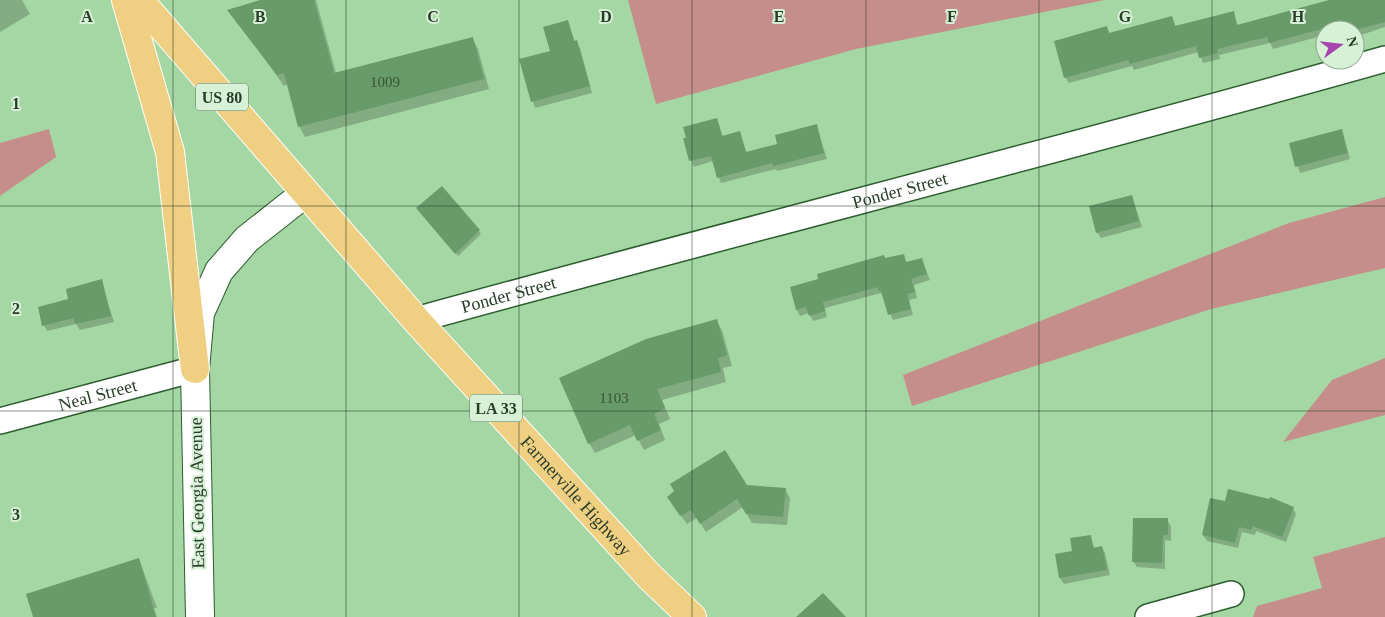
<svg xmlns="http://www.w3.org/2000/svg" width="1385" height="617" font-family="'Times New Roman',serif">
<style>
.green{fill:#c68e8a}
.shadow{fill:#0003}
.building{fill:#689b69}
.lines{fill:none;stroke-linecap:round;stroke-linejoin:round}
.minor-casing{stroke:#2e5d30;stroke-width:28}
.secondary-casing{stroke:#2e5d30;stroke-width:30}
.primary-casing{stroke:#fff;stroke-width:30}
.minor{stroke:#fff;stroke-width:25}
.secondary{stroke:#fff;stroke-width:28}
.primary{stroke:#efcf82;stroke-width:28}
.grid{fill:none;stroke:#283d28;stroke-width:1;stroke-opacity:0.55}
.labels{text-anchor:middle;stroke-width:4;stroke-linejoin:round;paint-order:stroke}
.number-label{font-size:15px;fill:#385438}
.shield{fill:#d7f1d6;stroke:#5c735c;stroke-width:1}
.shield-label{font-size:16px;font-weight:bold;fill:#283d28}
.street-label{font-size:18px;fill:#283d28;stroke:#d7f1d6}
.grid-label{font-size:16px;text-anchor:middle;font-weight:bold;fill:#283d28;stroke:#d7f1d6;stroke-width:4;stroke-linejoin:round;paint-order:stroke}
</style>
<rect width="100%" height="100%" fill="#a4d7a3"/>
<path class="green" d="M628,0H1105L856,49L656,104Z
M49,129L56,157L0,196V143Z
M1385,197V268L1211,309L912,406L903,375L1289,223Z
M1385,358V415L1283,442L1332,380Z
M1385,537V617H1253L1257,606L1322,588L1313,557Z"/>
<path class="shadow" d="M0,0H22L30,14L0,32Z
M264,0H316L336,73L472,38L478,49L489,89L305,137L299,126L288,84L284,86L229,10Z
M1331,0H1385V27L1355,37V30H1325V35L1273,49L1270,43L1219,55L1220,59L1203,63L1199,52L1134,70L1132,66L1069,83L1065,77L1107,28L1110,34L1172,17L1176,27L1233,13L1238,26Z
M568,22L575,42L580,48L592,93L535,108L520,60L551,52Z
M717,119L723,137L739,133L747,153L779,145L816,125L827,159L777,171L776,169L721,183L713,161L694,167L684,139Z
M1341,130L1350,159L1300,173L1290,144Z
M442,187L481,234L458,256L419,211Z
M1132,196L1142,227L1101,238L1097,232Z
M903,255L907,263L922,260L930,280L914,285L917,298L909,300L913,315L893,320L881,293L825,308L827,317L813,321L809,313L800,316L797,310L791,288Z
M101,281L114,322L80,330L76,324L47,331L44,325L69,300Z
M716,320L722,330L732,366L723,368L726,382L662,400L670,419L659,424L665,440L644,450L636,435L595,453L589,443Z
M746,487L785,489L790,498L787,525L752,523L743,507L706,532L697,518L687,524L674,506Z
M1226,503L1293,508L1296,514L1286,542L1256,531L1255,535L1242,532L1238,548L1207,541L1203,535Z
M1167,520L1171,526V541L1165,540V569L1137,567L1133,561Z
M1090,536L1095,549L1102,547L1105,553L1110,575L1064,584L1060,578L1057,555L1074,552Z
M139,559L157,608H154L157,617H34Z"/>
<path class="building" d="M260,0H314L334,73L473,37L484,79L298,127L284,73L277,75L227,10Z
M1329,0H1385V22L1355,30H1339L1337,25L1269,43L1267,37L1217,49L1218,53L1199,58L1196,46L1130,64L1128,60L1064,78L1054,41L1107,26L1109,33L1172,16L1175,26L1234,11L1237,25Z
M568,20L574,41L577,40L590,86L531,102L519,59L550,51L543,27Z
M717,118L722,136L740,131L746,152L777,144L775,135L817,124L824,153L773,166L772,163L717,178L711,156L689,161L683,138H686L683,127Z
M1342,129L1348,153L1295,167L1289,143Z
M442,186L480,230L455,254L416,208Z
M1132,195L1139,221L1096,233L1089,206Z
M904,254L906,262L922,258L927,274L911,279L915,292L907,294L911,309L888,315L881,291H879L878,287L823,302L825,311L809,316L806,307L796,310L790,287L818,279L817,274L884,255L885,258Z
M102,279L111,316L75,324L74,318L42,326L38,307L68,299L66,289Z
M717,319L727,355L718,358L721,372L657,389L665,408L654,414L661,430L637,441L630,425L588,444L559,378L646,339Z
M725,450L747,485L786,488L783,517L746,514L737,499L700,524L691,510L680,516L667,497L674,491L670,484Z
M1228,489L1269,499L1270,497L1294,507L1282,537L1252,526V530L1239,527L1235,543L1202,535L1210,498L1225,501Z
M1133,518H1168V535H1163L1162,563L1132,562Z
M1091,535L1093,548L1102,546L1107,570L1059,578L1055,554L1072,551L1070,538Z
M139,558L156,617H33L26,594Z
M823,593L846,617H796Z"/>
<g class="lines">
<defs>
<g id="minor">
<path id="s1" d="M416,320C738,231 1063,150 1385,59"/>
<path id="s2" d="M0,421L195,369"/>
<path d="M1148,617L1231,594"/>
</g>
<path id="secondary" d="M200,617L195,369L200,313L219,271L247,239L304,194"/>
<g id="primary">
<path d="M126,0L170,152L195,369"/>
<path id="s3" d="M139,0L416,320L649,576L692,617"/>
</g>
</defs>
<use href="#minor" class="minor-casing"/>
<use href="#secondary" class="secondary-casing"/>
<use href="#primary" class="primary-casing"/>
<use href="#minor" class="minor"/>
<use href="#secondary" class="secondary"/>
<use href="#primary" class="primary"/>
</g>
<path class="grid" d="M173,0V617M346,0V617M519,0V617M692,0V617M866,0V617M1039,0V617M1212,0V617M0,206H1385M0,411H1385"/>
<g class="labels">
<g class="number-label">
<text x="385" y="87">1009</text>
<text x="614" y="403">1103</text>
</g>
<g class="shield">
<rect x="196" y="83.5" width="52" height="27" rx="4"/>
<rect x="470" y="394.5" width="52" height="27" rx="4"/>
</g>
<g class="shield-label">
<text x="222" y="103">US 80</text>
<text x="496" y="414">LA 33</text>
</g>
<g class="street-label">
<text dy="6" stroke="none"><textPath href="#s1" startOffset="501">Ponder Street</textPath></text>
<text dy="6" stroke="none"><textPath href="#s1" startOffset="96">Ponder Street</textPath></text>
<text dy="6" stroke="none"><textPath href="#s2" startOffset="101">Neal Street</textPath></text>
<text transform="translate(197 493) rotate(-91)" y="6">East Georgia Avenue</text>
<text dy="6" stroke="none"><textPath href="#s3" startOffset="661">Farmerville Highway</textPath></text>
</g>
</g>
<g class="grid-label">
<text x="87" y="22">A</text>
<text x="260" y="22">B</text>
<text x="433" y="22">C</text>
<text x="606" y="22">D</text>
<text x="779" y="22">E</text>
<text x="952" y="22">F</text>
<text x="1125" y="22">G</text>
<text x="1298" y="22">H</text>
<text x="16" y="109">1</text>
<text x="16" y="314">2</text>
<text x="16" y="520">3</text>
</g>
<g transform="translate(1340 45) rotate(75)"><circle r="24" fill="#d7f1d6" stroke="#91a990"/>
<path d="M0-4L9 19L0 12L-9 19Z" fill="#a545ad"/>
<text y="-8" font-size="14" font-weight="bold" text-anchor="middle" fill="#283d28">N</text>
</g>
</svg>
